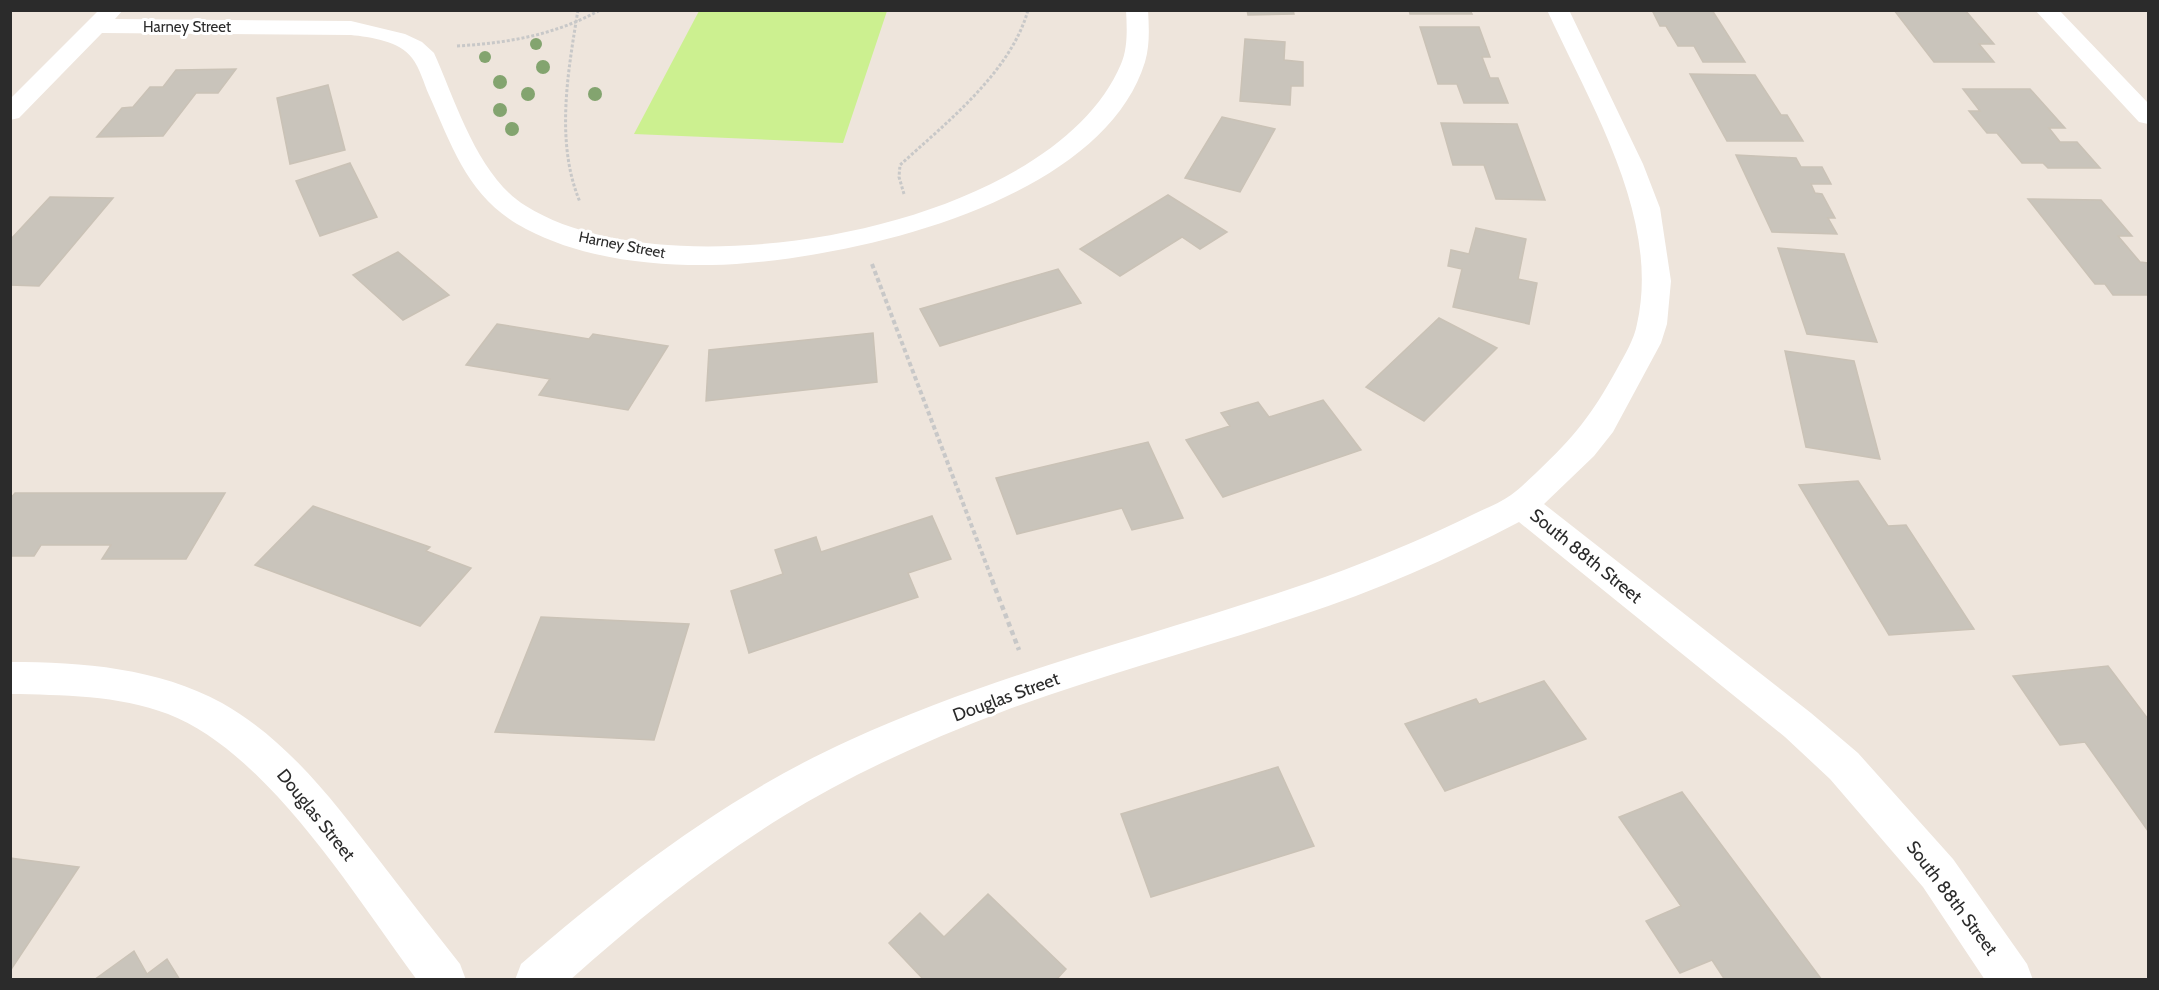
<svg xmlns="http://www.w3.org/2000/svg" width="2159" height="990" font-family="Cabin,sans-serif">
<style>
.pitch{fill:#ccf090}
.building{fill:#c9c4bb;stroke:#cac2b6;stroke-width:1.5}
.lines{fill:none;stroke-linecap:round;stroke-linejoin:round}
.path-far2{stroke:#c8c8c8;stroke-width:3;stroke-dasharray:3 2;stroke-linecap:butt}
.path-far1{stroke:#c8c8c8;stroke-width:4;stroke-dasharray:4.5 3;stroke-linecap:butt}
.path{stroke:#c8c8c8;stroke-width:4.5;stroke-dasharray:5 4;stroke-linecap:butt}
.street{fill:#fff;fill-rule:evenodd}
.tree{fill:#83a46f}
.labels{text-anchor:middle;stroke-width:6;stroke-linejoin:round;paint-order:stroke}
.far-street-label{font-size:15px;fill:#2b2b2b;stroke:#fff}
.street-label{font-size:18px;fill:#2b2b2b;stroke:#fff}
</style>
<rect width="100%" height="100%" fill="#eee5dc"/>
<path class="pitch" d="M699,11H887L843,143L634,134Z"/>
<path class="building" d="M1247,10H1293L1294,14L1248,15Z
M1409,10H1470L1472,14H1410Z
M1652,10H1712L1745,62H1703L1694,46H1678L1666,26H1660Z
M1894,10H1965L1994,44H1979L1994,62H1934Z
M1420,27H1479L1490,57H1482L1490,78H1498L1508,103H1464L1457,84H1438Z
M1245,39L1285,42L1284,60L1303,62V86H1291L1290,105L1240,101Z
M236,69L218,93H196L163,136L97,137L122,108L133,107L150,87H163L176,70Z
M1690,74L1755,75L1781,115H1787L1803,141H1727Z
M328,85L345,150L290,164L277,98Z
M1963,89H2030L2065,128H2049L2060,142H2077L2100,168H2048L2043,163H2022L1997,133H1987L1969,111H1980Z
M1222,117L1275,129L1240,192L1185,178Z
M1441,123L1517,124L1545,200L1496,199L1484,165H1453Z
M1736,155L1796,158L1801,167H1822L1831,184H1811L1815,193L1822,194L1835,218H1828L1837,234L1772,232Z
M350,163L377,217L320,236L296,181Z
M1168,195L1227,232L1200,249L1182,237L1120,276L1080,249Z
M50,197L113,198L39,286L10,285V240Z
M2028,199L2101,200L2132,236H2118L2140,262L2148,263V295H2113L2105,284H2095Z
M1476,228L1526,239L1518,279L1537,283L1529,324L1453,307L1462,269L1448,266L1451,250L1469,254Z
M1778,248L1844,254L1877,342L1807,334Z
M398,252L449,295L403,320L353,275Z
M1058,269L1081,303L940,346L920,309Z
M1439,318L1497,348L1424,421L1366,387Z
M497,324L589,339L593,334L668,346L628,410L539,395L550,379L466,365Z
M873,333L877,382L706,401L709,350Z
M1785,351L1854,361L1880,459L1806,447Z
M1323,400L1361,450L1223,497L1186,440L1230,426L1221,413L1258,402L1269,417Z
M1148,442L1183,518L1132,530L1122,508L1017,534L996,478Z
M1858,481L1888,526L1906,525L1974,629L1889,635L1799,485Z
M15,493H225L186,559H102L111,545H41L34,556H10V499Z
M313,506L430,547L426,551L471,568L420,626L255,565Z
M932,516L951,559L908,573L918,597L749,653L731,591L783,574L775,550L816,537L821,552Z
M541,617L689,624L654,740L495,732Z
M2108,666L2148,719V831L2085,742L2060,745L2013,676Z
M1544,681L1586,739L1445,791L1405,724L1476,699L1479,704Z
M1278,767L1314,846L1151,897L1121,814Z
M1682,792L1822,980H1725L1712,960L1680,973L1646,921L1681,906L1619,817Z
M10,858L79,867L10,971Z
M988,894L1066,969L1056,980H924L889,943L920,913L944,937Z
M134,951L147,974L167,959L180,980H94Z"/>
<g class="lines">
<path class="path-far2" d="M578,10C568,71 555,143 580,202
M457,46C508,43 555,35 600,10
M904,194L899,177L900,165C946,123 1011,72 1028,10"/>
<path class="path-far1" d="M872,264L993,582"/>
<path class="path" d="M992,580L1019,650"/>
<path class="street" d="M99,10H123L115,19L351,21L405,34L422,42L434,53C456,102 478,177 526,206C668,296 1052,230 1121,64C1128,48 1127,28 1126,10H1148C1149,27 1150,45 1145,62C1101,205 842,262 711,265C650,266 581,258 526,229C469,199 454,151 429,95C424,84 420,68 412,58C400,41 370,37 351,35L102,33L19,118L10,120V99Z
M1547,10H1569L1643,164L1660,208L1671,281L1667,324L1661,343L1613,432L1594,456L1544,504L1811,713L1858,753L1953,859L2027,964L2033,980H1985L1923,887L1830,779L1785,737L1519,522C1448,559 1376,591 1299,616C1201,649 1100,675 1004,711C928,740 851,774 782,817C706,864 637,920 570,980H515L521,964C622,877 728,795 850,740C1009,667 1181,630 1344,570C1389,553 1431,535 1474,514C1486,508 1500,503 1511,495C1520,489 1528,480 1536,473C1575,436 1591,416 1617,369C1625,354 1634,340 1637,324C1661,218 1590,104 1547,10Z
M2035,10H2059L2148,103V124L2139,122Z
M10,662C83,662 158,668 222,703C288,740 334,802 379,860C406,895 433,930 460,964L466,980H417C354,895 267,752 168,714C118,695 62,695 10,694Z"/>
</g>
<g class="tree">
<circle cx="536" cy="44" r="6"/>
<circle cx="485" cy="57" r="6"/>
<circle cx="543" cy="67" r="7"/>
<circle cx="500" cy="82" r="7"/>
<circle cx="528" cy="94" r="7"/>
<circle cx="595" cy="94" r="7"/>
<circle cx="500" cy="110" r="7"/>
<circle cx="512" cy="129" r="7"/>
</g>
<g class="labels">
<g class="far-street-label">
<text x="187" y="32">Harney Street</text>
<text transform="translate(622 245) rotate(11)" y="5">Harney Street</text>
</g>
<g class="street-label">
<text transform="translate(1586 556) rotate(39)" y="6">South 88th Street</text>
<text transform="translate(1006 697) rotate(-20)" y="6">Douglas Street</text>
<text transform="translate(316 815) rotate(51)" y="6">Douglas Street</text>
<text transform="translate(1952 898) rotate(53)" y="6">South 88th Street</text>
</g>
</g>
<rect width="2159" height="990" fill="none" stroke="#2b2b2b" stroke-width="24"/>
</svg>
